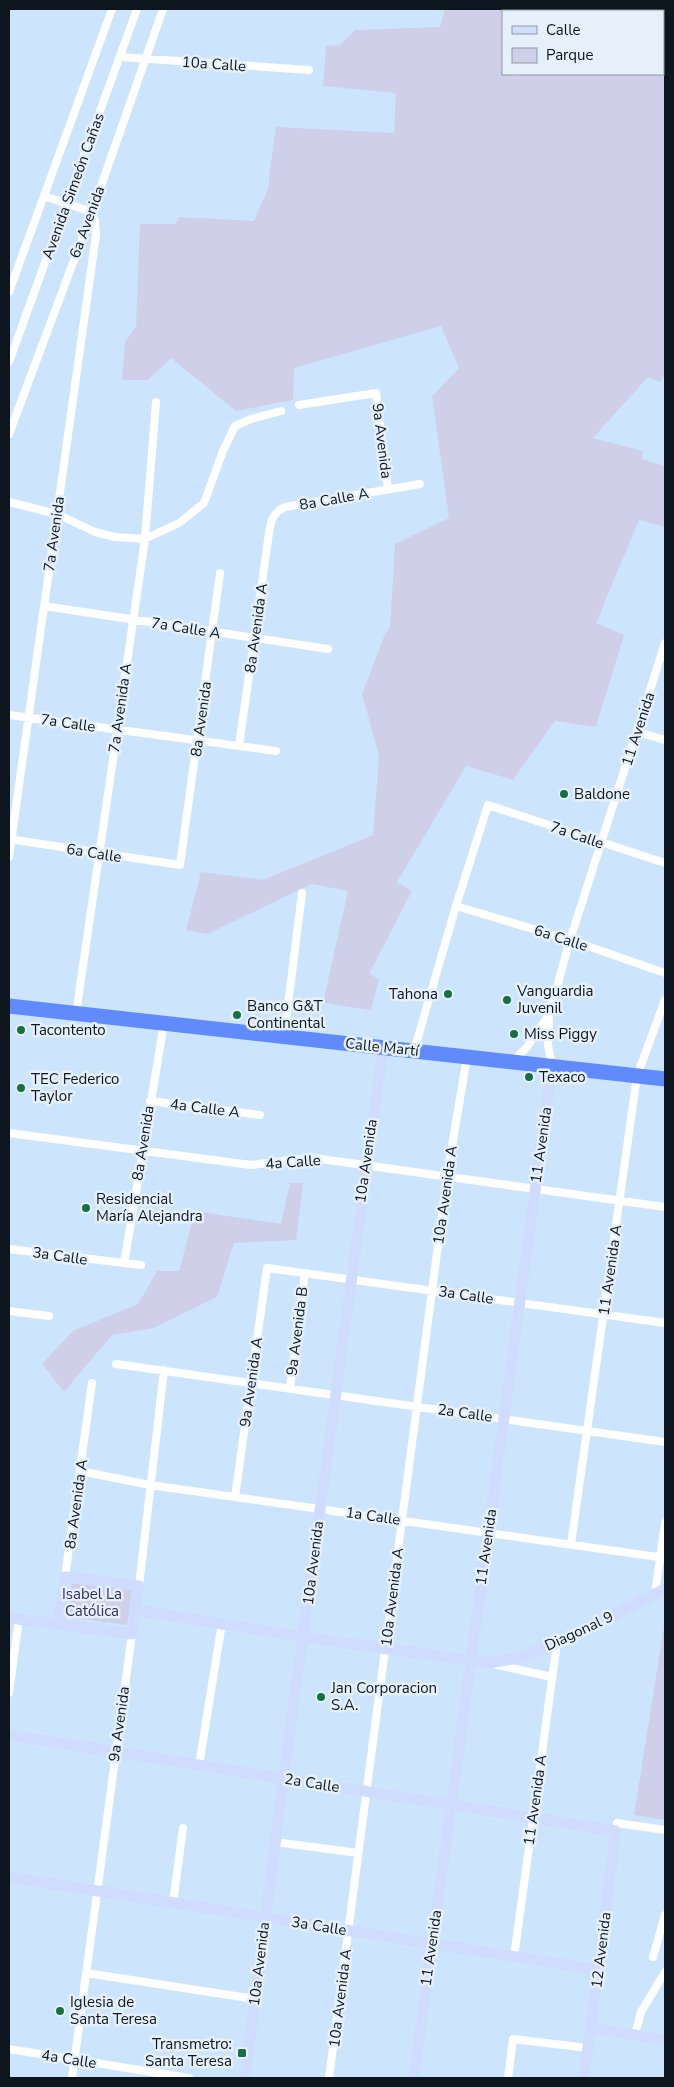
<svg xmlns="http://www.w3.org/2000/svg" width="674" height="2087" font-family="'Nunito Sans',sans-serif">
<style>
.green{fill:#cfcfea}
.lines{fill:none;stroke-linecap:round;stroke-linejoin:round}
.street{stroke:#fff;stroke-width:8}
.secondary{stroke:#d0dcfe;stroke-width:11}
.highway{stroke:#618bfd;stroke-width:15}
.poi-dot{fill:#196f41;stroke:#e6f0fa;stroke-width:2}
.labels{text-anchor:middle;stroke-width:5;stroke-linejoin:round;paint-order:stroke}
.street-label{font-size:15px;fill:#0d161e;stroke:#e6f0fa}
.poi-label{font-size:15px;fill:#0d161e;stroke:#e6f0fa;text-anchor:start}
.park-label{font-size:15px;fill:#33305a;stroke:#e6f0fa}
</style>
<rect width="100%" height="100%" fill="#cce5fd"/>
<path class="green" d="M445,9H506L507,11H503V74H511L512,76L529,74H663V11H565L566,9H665V373L661,382L648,377L593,438L643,451L642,459L665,466V527L639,520L596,623L624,635L596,727L555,721L513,780L466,766L397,882L412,891L369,974L379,979L371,1010L323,1003L348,891L312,884L207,934L186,930L201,872L263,880L373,835L379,756L362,694L385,634L390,627L395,544L449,518L432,396L459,368L441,326L294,368L293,400L236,411L171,358L148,380H122L125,342L136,326L140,224H175L179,217L254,221L269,186V176L276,127L394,133L396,93L323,86L326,46L340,45L355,30L440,27Z
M290,1183H303L296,1240L234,1243L217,1297L154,1328L112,1335L64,1392L42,1364L73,1331L138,1304L157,1271H179L195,1211L281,1224Z
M72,1581L132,1590L127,1625L67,1617Z
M665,1620V1820L634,1815Z"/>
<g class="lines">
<path class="street" d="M120,57L309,70
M9,292L112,9
M9,362L137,9
M299,405L376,393L388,489
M9,434L92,212L163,9
M9,502L57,514L95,532L115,537L145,539L179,523L204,503L223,451L235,426L251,419L281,411
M44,606L328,649
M9,715L276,751
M638,732L665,740
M239,746L267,547C270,531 268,514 285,507L420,484
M9,839L180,865L220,573
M9,857L96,235L95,221L92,212L44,196
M456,906L570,940L665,973
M76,1014L145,539L156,402
M284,1037L302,893
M414,1051L456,906L488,805L665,863
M512,1062L527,1047L548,1016
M552,1066L548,1045L549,1015L570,940L665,643
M150,1101L260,1115
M9,1133L251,1165L309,1158L321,1159L665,1207
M9,1249L141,1265
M122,1262L125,1258L164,1023
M9,1311L49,1316
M116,1364L665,1442
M290,1388L305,1273
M80,1471L150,1485L665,1558
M235,1497L267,1268L665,1323
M571,1544L637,1076L665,1000
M65,1577L92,1383
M139,1586L164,1370
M655,1594L665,1523
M493,1664L552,1677
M9,1693L19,1619
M199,1765L222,1623
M616,1831L617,1823L665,1830
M275,1842L358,1853
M173,1903L183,1828
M514,1957L557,1643
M653,1957L665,1915
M86,1973L255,1999
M635,2034L641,2012L665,1972
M9,2049L189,2078
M72,2078L132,1634
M329,2078L447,1176L467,1057
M508,2078L513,2039L588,2048"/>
<path class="secondary" d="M135,1610L303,1637L489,1663L518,1658L557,1643L665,1589
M9,1618L132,1634L139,1586L65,1577L58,1625
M9,1735L616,1831L584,2078
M9,1877L599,1970
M591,2028L665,2040
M245,2078L282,1790L383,1048
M414,2078L552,1066"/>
<path class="highway" d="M9,1006L665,1079"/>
</g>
<g class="poi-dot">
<circle cx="564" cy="794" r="5"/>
<circle cx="448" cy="994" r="5"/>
<circle cx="507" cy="1000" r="5"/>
<circle cx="237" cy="1015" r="5"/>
<circle cx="21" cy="1030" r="5"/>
<circle cx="514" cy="1034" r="5"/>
<circle cx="529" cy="1077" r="5"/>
<circle cx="21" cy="1088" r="5"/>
<circle cx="86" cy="1208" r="5"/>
<circle cx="321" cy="1697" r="5"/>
<circle cx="60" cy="2011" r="5"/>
<rect x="237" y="2048" width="10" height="10" rx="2.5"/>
</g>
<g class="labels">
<g class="street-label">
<text transform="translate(214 64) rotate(4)" y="5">10a Calle</text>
<text transform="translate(73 186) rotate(-70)" y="5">Avenida Simeón Cañas</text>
<text transform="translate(87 222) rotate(-70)" y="5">6a Avenida</text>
<text transform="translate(382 441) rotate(83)" y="5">9a Avenida</text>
<text transform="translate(334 499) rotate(-10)" y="5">8a Calle A</text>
<text transform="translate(54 534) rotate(-82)" y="5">7a Avenida</text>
<text transform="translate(186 628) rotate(9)" y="5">7a Calle A</text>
<text transform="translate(256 628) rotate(-82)" y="5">8a Avenida A</text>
<text transform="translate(120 708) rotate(-82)" y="5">7a Avenida A</text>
<text transform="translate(201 719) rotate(-82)" y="5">8a Avenida</text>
<text transform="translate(68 723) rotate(8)" y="5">7a Calle</text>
<text transform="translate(638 729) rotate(-72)" y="5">11 Avenida</text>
<text transform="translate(577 835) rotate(19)" y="5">7a Calle</text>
<text transform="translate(94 853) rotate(9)" y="5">6a Calle</text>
<text transform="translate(561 938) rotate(18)" y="5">6a Calle</text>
<text transform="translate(382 1047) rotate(6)" y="5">Calle Martí</text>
<text transform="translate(205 1108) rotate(7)" y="5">4a Calle A</text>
<text transform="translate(143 1143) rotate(-81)" y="5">8a Avenida</text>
<text transform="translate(541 1145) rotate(-82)" y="5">11 Avenida</text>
<text transform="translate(366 1161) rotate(-82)" y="5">10a Avenida</text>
<text transform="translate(293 1162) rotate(-4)" y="5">4a Calle</text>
<text transform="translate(445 1195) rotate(-82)" y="5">10a Avenida A</text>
<text transform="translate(60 1256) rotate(8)" y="5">3a Calle</text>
<text transform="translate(610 1270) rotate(-82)" y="5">11 Avenida A</text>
<text transform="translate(466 1295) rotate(8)" y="5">3a Calle</text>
<text transform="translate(297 1331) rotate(-83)" y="5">9a Avenida B</text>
<text transform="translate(251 1382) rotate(-82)" y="5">9a Avenida A</text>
<text transform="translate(465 1413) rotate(8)" y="5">2a Calle</text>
<text transform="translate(76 1504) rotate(-82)" y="5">8a Avenida A</text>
<text transform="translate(373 1516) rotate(8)" y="5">1a Calle</text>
<text transform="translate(486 1547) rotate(-82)" y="5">11 Avenida</text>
<text transform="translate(313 1563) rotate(-83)" y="5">10a Avenida</text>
<text transform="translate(392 1597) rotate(-83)" y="5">10a Avenida A</text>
<text transform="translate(579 1631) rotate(-25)" y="5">Diagonal 9</text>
<text transform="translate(119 1724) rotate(-82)" y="5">9a Avenida</text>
<text transform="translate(312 1783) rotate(9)" y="5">2a Calle</text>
<text transform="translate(535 1800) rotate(-82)" y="5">11 Avenida A</text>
<text transform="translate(319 1926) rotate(9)" y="5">3a Calle</text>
<text transform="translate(431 1948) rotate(-82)" y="5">11 Avenida</text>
<text transform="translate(601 1950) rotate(-83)" y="5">12 Avenida</text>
<text transform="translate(259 1964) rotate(-83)" y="5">10a Avenida</text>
<text transform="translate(340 1998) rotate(-83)" y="5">10a Avenida A</text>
<text transform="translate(69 2059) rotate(9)" y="5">4a Calle</text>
</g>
<g class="poi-label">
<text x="574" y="799">Baldone</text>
<text x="517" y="996">Vanguardia<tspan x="517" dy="17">Juvenil</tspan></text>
<text x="438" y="999" text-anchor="end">Tahona</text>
<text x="247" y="1011">Banco G&amp;T<tspan x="247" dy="17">Continental</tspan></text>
<text x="31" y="1035">Tacontento</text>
<text x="524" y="1039">Miss Piggy</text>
<text x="539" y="1082">Texaco</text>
<text x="31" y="1084">TEC Federico<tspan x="31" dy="17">Taylor</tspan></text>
<text x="96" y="1204">Residencial<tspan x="96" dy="17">María Alejandra</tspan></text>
<text x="331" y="1693">Jan Corporacion<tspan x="331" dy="17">S.A.</tspan></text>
<text x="70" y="2007">Iglesia de<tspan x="70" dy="17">Santa Teresa</tspan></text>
<text x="232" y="2049" text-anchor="end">Transmetro:<tspan x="232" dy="17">Santa Teresa</tspan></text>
</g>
<g class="park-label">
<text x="92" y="1599">Isabel La<tspan x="92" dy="17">Católica</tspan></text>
</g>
</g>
<rect width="674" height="2087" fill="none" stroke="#0d161e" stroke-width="20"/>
<rect x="502" y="10" width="162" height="65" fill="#e6f0fa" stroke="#8f99a2"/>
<rect x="512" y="26" width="25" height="8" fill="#d0dcfe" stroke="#8f99a2"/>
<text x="546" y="35" font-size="15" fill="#0d161e">Calle</text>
<rect x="512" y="48" width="25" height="15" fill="#cfcfea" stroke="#8f99a2"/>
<text x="546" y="60" font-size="15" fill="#0d161e">Parque</text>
</svg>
